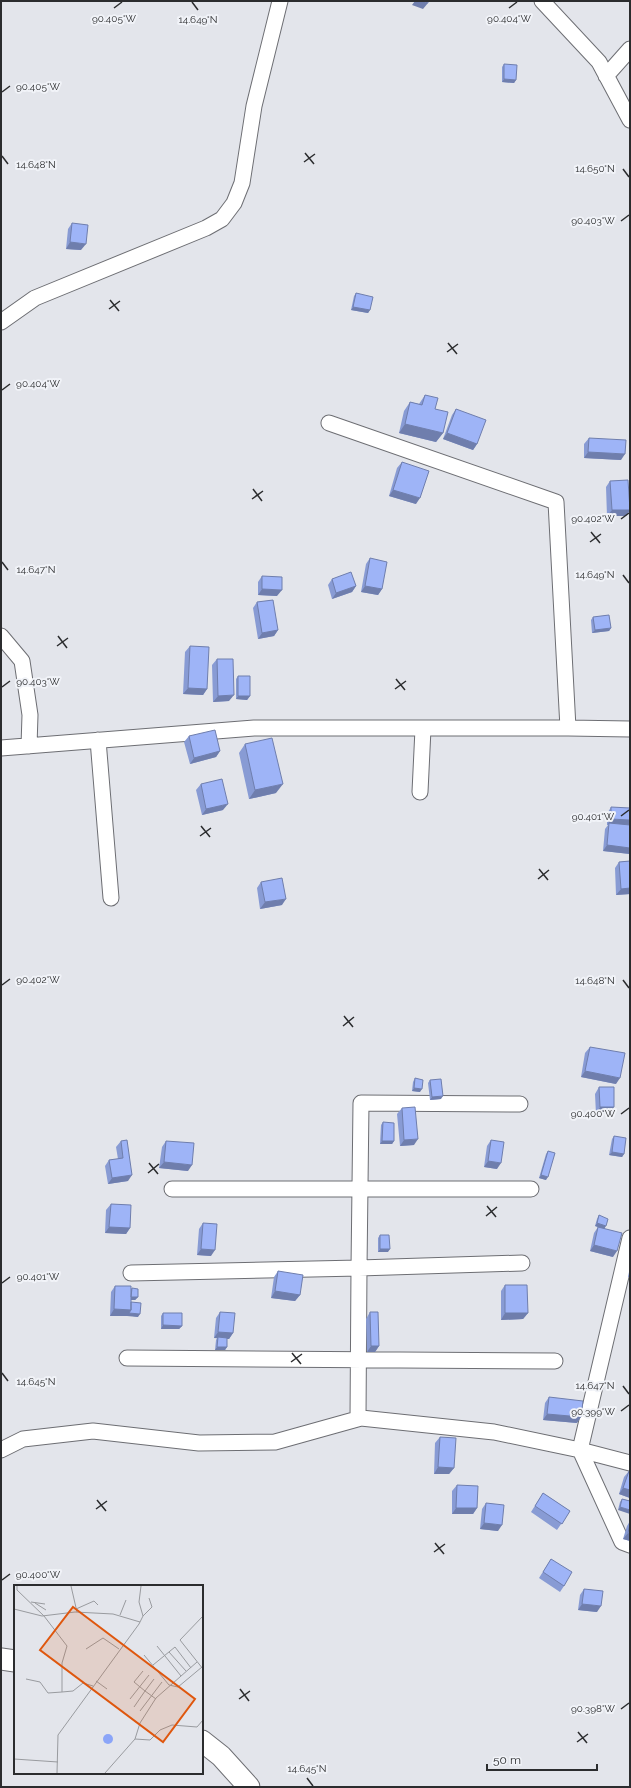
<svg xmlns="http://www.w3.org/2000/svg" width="631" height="1788" font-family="Raleway,sans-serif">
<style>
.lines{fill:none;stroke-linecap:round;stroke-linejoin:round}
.street-casing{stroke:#6d6e73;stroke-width:17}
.secondary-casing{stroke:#6d6e73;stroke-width:23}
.street{stroke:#fff;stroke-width:15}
.secondary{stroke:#fff;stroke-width:21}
.wall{fill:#889bd4}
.shaded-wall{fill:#6f7ead}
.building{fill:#9eb4f7;stroke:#6f7ead}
.ticks{fill:none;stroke:#2b2c2e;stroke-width:1.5}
.inset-road{fill:none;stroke:#999b9f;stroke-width:1}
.view{fill:#df570e;fill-opacity:0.15;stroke:#df570e;stroke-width:2}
.inset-edge{fill:none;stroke:#2b2c2e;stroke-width:2}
.ticks-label{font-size:10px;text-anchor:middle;fill:#2b2c2e;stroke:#f1f3f8;stroke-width:4;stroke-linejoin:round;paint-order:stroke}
</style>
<rect width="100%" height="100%" fill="#e3e5eb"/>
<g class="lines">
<defs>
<path id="street" d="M542,1L599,62L630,120
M606,76L630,49
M1,322L35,298L206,228L222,219L234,203L242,183L254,106L280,1
M329,423L556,502L568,728
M1,636L22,661L30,715L29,746
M98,740L111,898
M1,748L254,728H568L630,729
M420,792L423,729
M520,1104L361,1103L359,1268L522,1263
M172,1189H531
M630,1238L580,1450L622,1542L630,1545
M131,1273L359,1268L358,1419
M127,1358L555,1361
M1,1450L23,1439L93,1431L199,1443L275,1442L361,1418L494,1432L580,1450L630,1463"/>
<path id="secondary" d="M1,1659L15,1661
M202,1741L221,1756L249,1787"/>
</defs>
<use href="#street" class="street-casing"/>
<use href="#secondary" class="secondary-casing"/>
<use href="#street" class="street"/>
<use href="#secondary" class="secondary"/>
</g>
<path class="wall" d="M504,64L516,80L514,83L502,82V67Z
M72,223L81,250L66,249L68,229Z
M356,293L370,310L368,313L351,310L354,296Z
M425,395L435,409L443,433L436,442L399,433L404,411L410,402L419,404Z
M456,409L477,444L473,450L443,439L452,415Z
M589,438L621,460L584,458V444Z
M402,462L416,504L389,496L397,468Z
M610,481L630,510L626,516H607L606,487Z
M370,558L382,589L378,595L361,592L366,564Z
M262,576L277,596L258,595V582Z
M332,579L356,586L352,592L332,599L328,585Z
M257,602L278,630L274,636L258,639L253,608Z
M593,617L611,628L609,631L592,633L591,620Z
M190,646L207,689L203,695L183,694L185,652Z
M217,659L229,701L213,702L212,665Z
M238,676L250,696L247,700L236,699V679Z
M189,736L220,751L216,757L190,764L184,742Z
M245,744L276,793L249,799L239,753Z
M201,784L223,810L202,815L196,790Z
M611,807L630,854L603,851L605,829L608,825H607V814Z
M630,861V894L616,895L615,868L619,862Z
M261,882L282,905L260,909L257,888Z
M590,1047L616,1084L581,1077L585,1053Z
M415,1078L420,1092L412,1091L413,1082Z
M430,1080L441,1099L430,1100L428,1083Z
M599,1087L610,1113L596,1114L595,1094Z
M402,1108L414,1145L400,1146L397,1114Z
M383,1122L394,1141L392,1144H380L381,1125Z
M614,1136L624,1154L622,1157L609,1155L612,1139Z
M491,1140L497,1169L484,1167L487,1146Z
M121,1141L128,1181L108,1184L105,1166L109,1160L118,1159L116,1147Z
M166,1141L188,1171L159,1168L162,1147Z
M548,1151L546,1180L539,1178L546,1154Z
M111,1204L130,1228L126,1234L105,1233L106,1210Z
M599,1215L605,1228L613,1257L590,1251L594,1233L598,1227L595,1226L597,1219Z
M203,1223L211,1256L197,1255L199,1229Z
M380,1235L388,1252H378V1238Z
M630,1267V1277H628Z
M278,1271L300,1295L295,1301L271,1298L274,1277Z
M505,1285L528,1313L523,1319L501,1320V1291Z
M115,1286L131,1288L138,1297L135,1300H131V1302L138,1317L127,1315V1316H110L111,1292Z
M220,1312L233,1333L229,1339H227V1347L225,1350H215L216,1340L217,1338H214L216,1318Z
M370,1312L379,1346L375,1352H367L366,1319Z
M163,1313L182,1326L179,1329H161V1316Z
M549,1397L577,1423L543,1420L545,1403Z
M440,1437L454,1468L449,1474H434L435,1443Z
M629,1471L630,1498L619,1494L624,1477Z
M457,1485L477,1508L473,1514H452V1491Z
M543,1493L570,1511L557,1530L531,1512Z
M622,1499L630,1501L618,1510L620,1502Z
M486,1503L498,1531L480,1529L482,1509Z
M630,1521V1541L623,1539L627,1526Z
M551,1559L564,1586L560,1592L539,1578Z
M584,1589L597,1612L578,1610L580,1595Z"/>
<path class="shaded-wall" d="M415,1H422L428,3L423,9L412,5Z
M504,79L516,80L514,83L502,82Z
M70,242L86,244L81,250L66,249Z
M353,307L370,310L368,313L351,310Z
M405,424L443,433L436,442L399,433Z
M447,433L477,444L473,450L443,439Z
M588,452L625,454L621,460L584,458Z
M393,490L420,498L416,504L389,496Z
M612,510H630L626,516H607Z
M356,586L352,592L332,599L336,593Z
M365,586L382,589L378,595L361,592Z
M262,589L282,590L277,596L258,595Z
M611,628L609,631L592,633L595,630Z
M278,630L274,636L258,639L262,633Z
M188,688L207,689L203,695L183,694Z
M234,695L229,701L213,702L218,696Z
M238,696H250L247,700L236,699Z
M220,751L216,757L190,764L194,758Z
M283,784L276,793L249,799L255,790Z
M228,804L223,810L202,815L206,809Z
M611,819L630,820V826L609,823L607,825Z
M607,845L630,848V854L603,851Z
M630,888V894L616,895L621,889Z
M286,899L282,905L260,909L265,902Z
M585,1071L620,1078L616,1084L581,1077Z
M414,1088L422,1089L420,1092L412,1091Z
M443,1096L441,1099L430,1100L432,1097Z
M600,1107H614L610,1113L596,1114Z
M418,1139L414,1145L400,1146L404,1140Z
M382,1141H394L392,1144H380Z
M612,1152L624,1154L622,1157L609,1155Z
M488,1161L501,1163L497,1169L484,1167Z
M164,1162L192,1165L188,1171L159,1168Z
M132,1175L128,1181L108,1184L112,1178Z
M541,1175L548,1177L546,1180L539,1178Z
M597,1223L606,1226L604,1229L595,1226Z
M109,1227L130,1228L126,1234L105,1233Z
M594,1245L617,1251L613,1257L590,1251Z
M201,1249L215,1250L211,1256L197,1255Z
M380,1249H390L388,1252H378Z
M275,1291L300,1295L295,1301L271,1298Z
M131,1296L138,1297L135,1300H128Z
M114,1309L131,1310L127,1316H110Z
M129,1313L140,1314L138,1317L127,1316Z
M505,1313H528L523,1319L501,1320Z
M163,1325L182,1326L179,1329H161Z
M218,1332L233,1333L229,1339L214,1338Z
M371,1346H379L375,1352H367Z
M217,1347H227L225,1350H215Z
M547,1414L581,1417L577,1423L543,1420Z
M438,1467L454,1468L449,1474H434Z
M623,1488L630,1490V1498L619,1494Z
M620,1507L630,1510V1514L618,1510Z
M456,1508H477L473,1514H452Z
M484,1523L502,1525L498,1531L480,1529Z
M628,1533L630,1534V1541L623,1539Z
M582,1604L601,1606L597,1612L578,1610Z"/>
<path class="building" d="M422,1H428V3Z
M504,64L517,65L516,80L504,79Z
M72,223L88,225L86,244L70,242Z
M356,293L373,297L370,310L353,307Z
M425,395L438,398L435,409L448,412L443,433L405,424L410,402L422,405Z
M456,409L486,420L477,444L447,433Z
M589,438L626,440L625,454L588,452Z
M402,462L429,471L420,498L393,490Z
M628,480L630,510H612L610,481Z
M370,558L387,562L382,589L365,586Z
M351,572L356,586L336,593L332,579Z
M262,576L282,577V590L262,589Z
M273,600L278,630L262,633L257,602Z
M609,615L611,628L595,630L593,617Z
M190,646L209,647L207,689L188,688Z
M217,659H233L234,695L218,696Z
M238,676H250V696H238Z
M215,730L220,751L194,758L189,736Z
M272,738L283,784L255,790L245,744Z
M222,779L228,804L206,809L201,784Z
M611,807L630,808V820L611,819Z
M609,823L630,825V848L607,845Z
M630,861V888L621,889L619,862Z
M282,878L286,899L265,902L261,882Z
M590,1047L625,1053L620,1078L585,1071Z
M415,1078L423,1080L422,1089L414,1088Z
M441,1079L443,1096L432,1097L430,1080Z
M599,1087H614V1107H600Z
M415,1107L418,1139L404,1140L402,1108Z
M383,1122L394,1123V1141H382Z
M614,1136L626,1138L624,1154L612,1152Z
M127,1140L132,1175L112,1178L109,1160L123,1158L121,1141Z
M491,1140L504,1142L501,1163L488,1161Z
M166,1141L194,1143L192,1165L164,1162Z
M548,1151L555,1153L548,1177L541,1175Z
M111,1204L131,1205L130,1228L109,1227Z
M599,1215L608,1219L606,1226L597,1223Z
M203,1223L217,1224L215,1250L201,1249Z
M598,1227L622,1233L617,1251L594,1245Z
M380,1235H389L390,1249H380Z
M278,1271L303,1275L300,1295L275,1291Z
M505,1285H527L528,1313H505Z
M115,1286H131V1310L114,1309Z
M132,1288L138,1289V1297H131Z
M131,1302L141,1303L140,1314L129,1313L131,1310Z
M220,1312L235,1313L233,1333L218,1332Z
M370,1312H378L379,1346H371Z
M163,1313H182V1326L163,1325Z
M218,1337L227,1338V1347H217Z
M549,1397L583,1401L581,1417L547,1414Z
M440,1437L456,1438L454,1468L438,1467Z
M629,1471L630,1472V1490L623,1488Z
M457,1485L478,1486L477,1508H456Z
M543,1493L570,1511L562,1524L535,1506Z
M622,1499L630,1501V1510L620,1507Z
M486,1503L504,1505L502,1525L484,1523Z
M630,1524V1534L628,1533Z
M551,1559L572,1572L564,1586L543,1572Z
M584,1589L603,1591L601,1606L582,1604Z"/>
<path class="ticks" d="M192,2L198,10M114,8L122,2M509,8L517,2M2,92L10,86M305,153L314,164M2,156L8,164M304,162L315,154M623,169L629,177M621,221L629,215M110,300L119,311M109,309L120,301M448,343L457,354M447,352L458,344M2,390L10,384M253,489L262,501M252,499L263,491M621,519L629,513M591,532L600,543M590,542L601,534M2,562L8,570M623,575L629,583M58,636L67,648M57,646L68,638M396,679L405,690M2,687L10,681M395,689L406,681M621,816L629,810M201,826L210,837M200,836L211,828M539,869L548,880M538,879L549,870M623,980L629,988M2,985L10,979M344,1016L353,1027M343,1026L354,1017M621,1114L629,1108M149,1163L158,1174M148,1173L159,1164M487,1206L496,1217M486,1216L497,1207M2,1283L10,1277M292,1353L301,1364M291,1362L302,1354M2,1373L8,1381M623,1386L629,1394M621,1411L629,1405M97,1500L106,1511M96,1509L107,1501M435,1543L444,1554M434,1552L445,1544M2,1580L10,1574M240,1689L249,1701M239,1699L250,1691M621,1709L629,1703M578,1732L587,1743M577,1742L588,1734M307,1778L313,1786"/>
<g transform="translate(14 1585)">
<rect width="189" height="189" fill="#e3e5eb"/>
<path d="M89 154a5 5 0 1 1 10 0a5 5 0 1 1-10 0Z" fill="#8ba5f8"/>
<path class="inset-road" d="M3,1V5L30,31M57,1L63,27M17,17L31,19M21,18L32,25M0,24L28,31L61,27L99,29L126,37M62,24L80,16L84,20M106,30L112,15M30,31L53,61L48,78V107L59,106L69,98L79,101M129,31L138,22L135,13M189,31L166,55L189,84M143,61L167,91M72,64L89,53L105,64M155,67L172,86M130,70L155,100L164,102L188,82M139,80L161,62L177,83M129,86L120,97L131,106L140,94M12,94L26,97L34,108L48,107M82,96L93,104M116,114L135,90M120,122L131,106L142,114M126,126L148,97M121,154L126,138L142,113L183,77M0,174L44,177M43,188L44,150L125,39L129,31L125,17L127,1M91,188L121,154L136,155L146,145L158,140L183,142L189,135"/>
<path class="view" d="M59,22L181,114L149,157L26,65Z"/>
<rect width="189" height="189" class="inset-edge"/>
</g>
<g class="ticks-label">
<text x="114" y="22">90.405°W</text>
<text x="509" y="22">90.404°W</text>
<text x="198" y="23">14.649°N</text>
<text x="38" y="90">90.405°W</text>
<text x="36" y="168">14.648°N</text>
<text x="595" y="172">14.650°N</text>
<text x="593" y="224">90.403°W</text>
<text x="38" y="387">90.404°W</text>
<text x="593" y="522">90.402°W</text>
<text x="36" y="573">14.647°N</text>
<text x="595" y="578">14.649°N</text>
<text x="38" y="685">90.403°W</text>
<text x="593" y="820">90.401°W</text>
<text x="38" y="983">90.402°W</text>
<text x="595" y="984">14.648°N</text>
<text x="593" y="1117">90.400°W</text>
<text x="38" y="1280">90.401°W</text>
<text x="36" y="1385">14.645°N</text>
<text x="595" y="1389">14.647°N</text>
<text x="593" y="1415">90.399°W</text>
<text x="38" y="1578">90.400°W</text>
<text x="593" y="1712">90.398°W</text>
<text x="307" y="1772">14.645°N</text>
</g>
<rect width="631" height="1788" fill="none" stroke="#2b2c2e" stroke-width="4"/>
<path d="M487 1764v6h110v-6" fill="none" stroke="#2b2c2e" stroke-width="2"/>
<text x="493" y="1764" font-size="12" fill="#2b2c2e" stroke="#f1f3f8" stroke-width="3" paint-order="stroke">50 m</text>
</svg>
